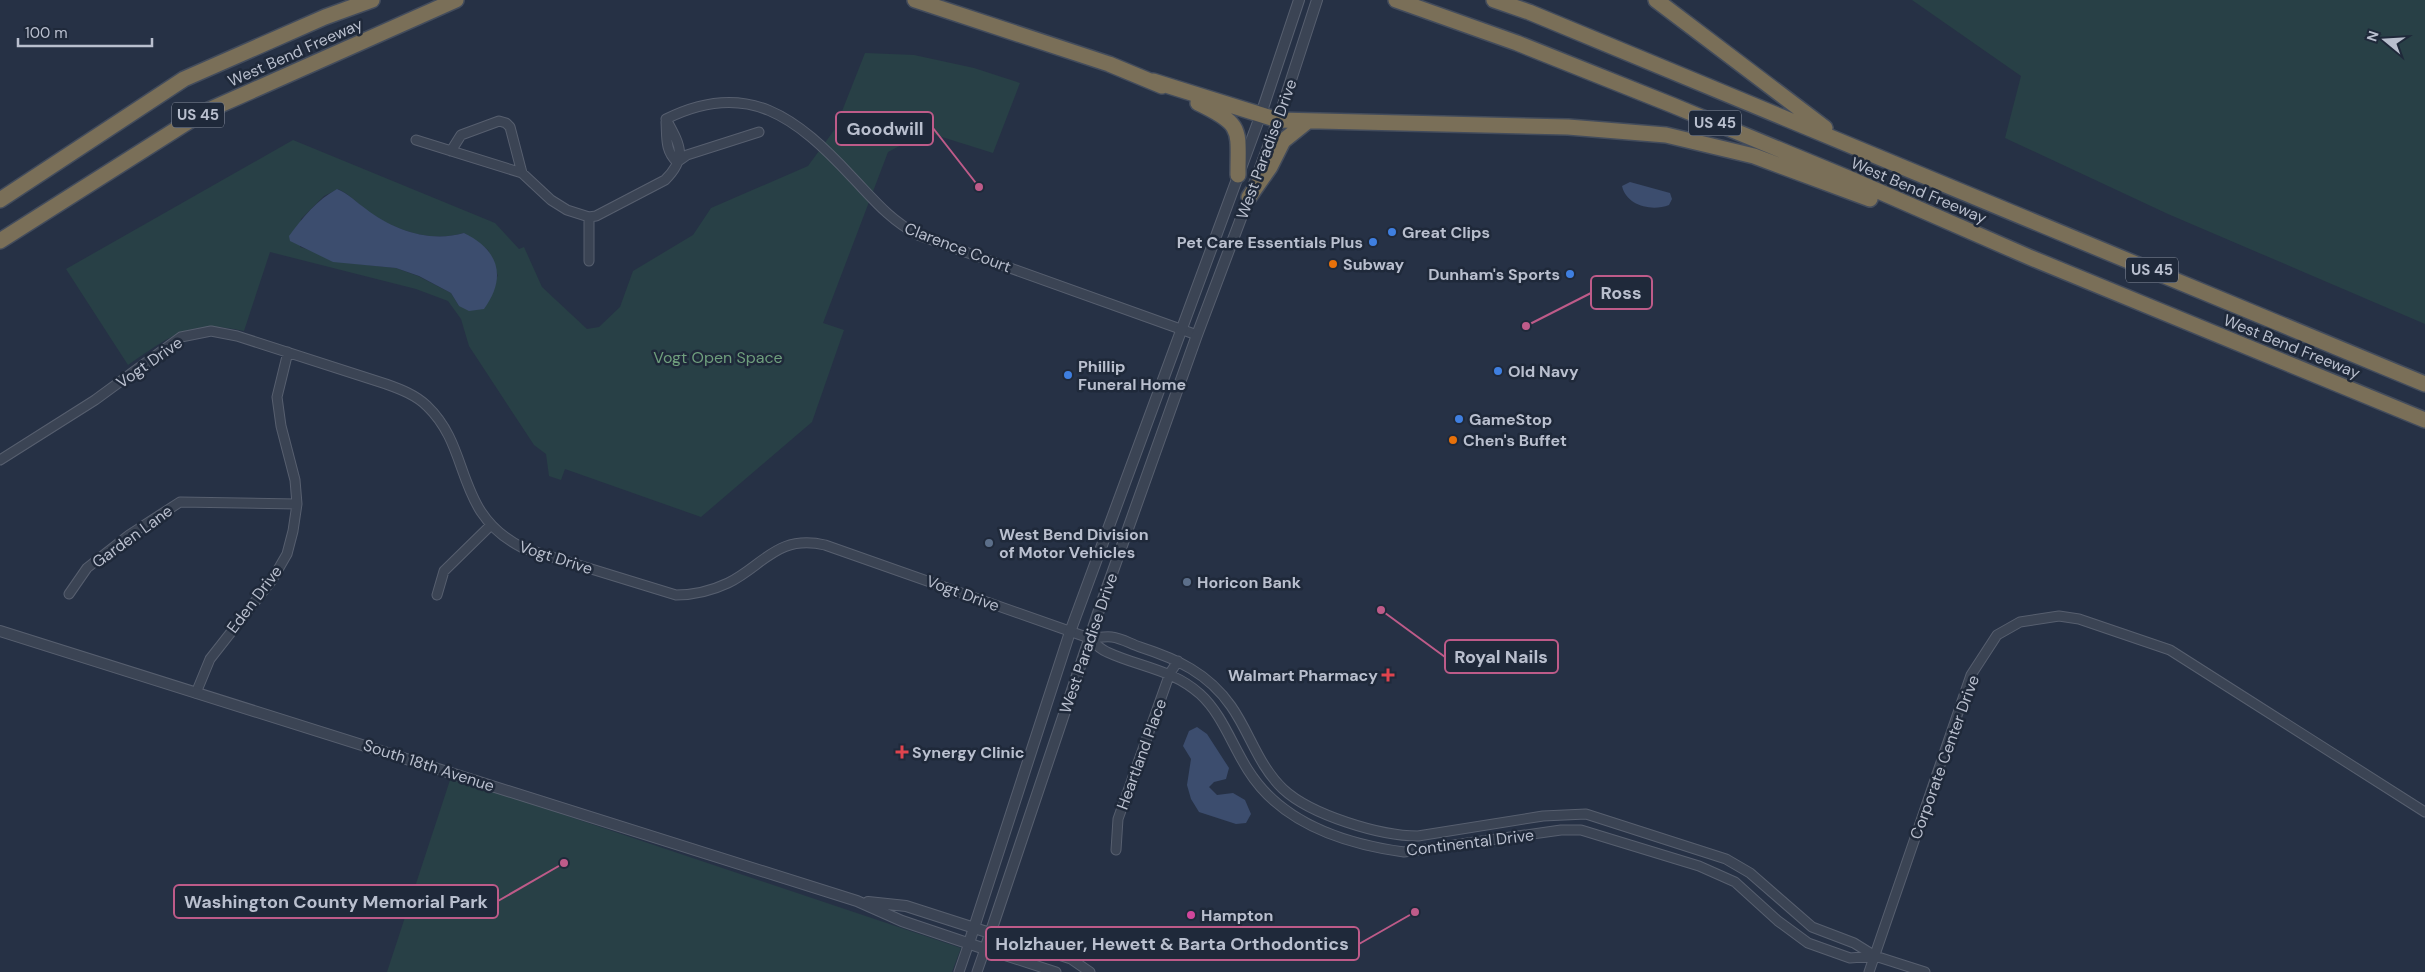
<svg xmlns="http://www.w3.org/2000/svg" width="2425" height="972" font-family="'DM Sans',sans-serif">
<style>
.green{fill:#284046;fill-rule:evenodd}
.water{fill:#3c4d6e}
.lines{fill:none;stroke-linecap:round;stroke-linejoin:round}
.minor-casing{stroke:#575f6f;stroke-width:11}
.tertiary-casing{stroke:#575f6f;stroke-width:12}
.motorway-casing{stroke:#434c5c;stroke-width:18}
.minor{stroke:#3b4454;stroke-width:9}
.tertiary{stroke:#3b4454;stroke-width:10}
.motorway{stroke:#7a6f58;stroke-width:15}
.shop-dot{fill:#3f7fe0;stroke:#1f293a;stroke-width:2}
.food-dot{fill:#e8710a;stroke:#1f293a;stroke-width:2}
.service-dot{fill:#5c6f8a;stroke:#1f293a;stroke-width:2}
.health-dot{fill:#e0444e;stroke:#1f293a;stroke-width:2}
.hotel-dot{fill:#d1479c;stroke:#1f293a;stroke-width:2}
.labels{text-anchor:middle;stroke-width:5;stroke-linejoin:round;paint-order:stroke}
.shield{fill:#1f293a;stroke:#8b92a2;stroke-width:1}
.shield-label{font-size:15px;font-weight:bold;fill:#b9bfce}
.street-label{font-size:16px;fill:#b9bfce;stroke:#1f293a}
.poi-label{font-size:16px;font-weight:bold;fill:#b9bfce;stroke:#1f293a;text-anchor:start}
.park-label{font-size:16px;fill:#6f9f7d;stroke:#1f293a}
.leader{fill:none;stroke:#be5b89;stroke-width:2}
.callout-dot{fill:#be5b89;stroke:#1f293a;stroke-width:2}
.callout{fill:#1f293a;stroke:#be5b89;stroke-width:2}
.callout-label{font-size:18px;text-anchor:middle;font-weight:bold;fill:#b9bfce}
</style>
<rect width="100%" height="100%" fill="#263145"/>
<path class="green" d="M1912,0H2425V324L2168,214L2005,138L2021,76Z
M865,53L914,55L974,68L1020,83L993,153L926,132L888,152L823,323L844,330L812,422L701,517L565,469L561,480L549,476L546,454L534,445L469,346L461,319L448,301L416,289L270,252L244,331C189,319 171,336 128,365L66,269L293,140L495,223L519,249L524,247L542,287L587,329L599,327L620,307L633,271L693,235L711,208L808,166L835,129ZM338,189C349,194 356,202 366,210C393,230 430,243 464,233L488,250L498,276L459,306L451,293L418,276L396,268L349,263L300,247L301,219L324,196Z
M451,777L961,948L952,972H387Z"/>
<path class="water" d="M1630,182L1670,193L1672,199L1669,205C1651,212 1626,205 1622,186Z
M337,189C349,194 356,202 366,209C393,230 430,243 464,233C499,250 507,277 484,309L469,311L459,306L451,293L419,276L396,268L333,262L290,241L289,236C303,217 317,200 337,189Z
M1197,727L1207,734L1229,768L1226,779L1214,782L1209,787L1217,795L1233,793L1245,800L1251,814L1246,823L1236,824L1199,812L1191,799L1187,785L1191,759L1183,746L1189,731Z"/>
<g class="lines">
<defs>
<path id="minor" d="M666,119C748,78 797,118 852,177C874,200 889,219 918,235L1197,335
M666,122C667,138 665,151 677,162
M416,140L522,173L551,200L567,210L589,217L596,216L665,180C688,157 680,145 666,119
M451,151L461,135L499,121L506,123L510,127L522,173
M677,162L687,155L759,132
M589,261V217
M0,460L95,400L181,337L211,331L237,336L386,384C400,389 416,395 427,406C473,450 453,513 523,548L676,595C695,595 711,591 728,583C763,566 777,534 825,545L1089,638C1094,643 1100,649 1107,652C1139,667 1172,669 1200,694C1222,714 1232,745 1248,770C1281,823 1345,844 1404,852L1561,830H1581L1699,866L1735,882L1778,921L1808,943L1850,958L1875,956
M69,594L87,568L129,535L180,502L297,504
M437,595L444,571L491,525
M1089,638C1096,638 1105,636 1112,637C1121,638 1131,644 1140,647C1177,659 1208,673 1231,706C1250,733 1258,765 1283,789C1311,815 1380,836 1418,836L1543,816L1586,814L1726,859L1750,873L1812,927L1854,943L1875,956L1925,972
M196,693L210,659L272,580L287,554L293,531L297,504L295,480L281,426L277,397L288,352
M1116,850L1118,819L1170,673L1178,661
M990,933L1071,959L1090,972
M959,972L969,943
M977,972L985,949L1056,972
M1869,972L1971,675L1997,635L2020,622L2059,616L2079,619L2170,650L2425,812"/>
<path id="tertiary" d="M0,631L857,901L902,921L985,949L1098,613L1197,335L1278,120L1317,0
M868,902L906,906L990,933
M969,943L1070,632L1261,114L1299,0"/>
<path id="motorway" d="M915,0L1109,64L1162,86
M1396,0L1517,43L1672,105L1853,180L2029,257L2425,420
M1494,0L1529,12L2425,384
M1656,0L1825,128
M1153,81L1278,120L1568,127L1666,135L1754,156L1870,199
M1198,103C1244,125 1238,129 1238,175
M1249,197L1270,167L1283,141L1308,121
M0,200L184,79L325,17L372,0
M0,241L202,113L456,0"/>
</defs>
<use href="#minor" class="minor-casing"/>
<use href="#tertiary" class="tertiary-casing"/>
<use href="#motorway" class="motorway-casing"/>
<use href="#minor" class="minor"/>
<use href="#tertiary" class="tertiary"/>
<use href="#motorway" class="motorway"/>
</g>
<g class="shop-dot">
<circle cx="1392" cy="232" r="5"/>
<circle cx="1373" cy="242" r="5"/>
<circle cx="1570" cy="274" r="5"/>
<circle cx="1498" cy="371" r="5"/>
<circle cx="1068" cy="375" r="5"/>
<circle cx="1459" cy="419" r="5"/>
</g>
<g class="food-dot">
<circle cx="1333" cy="264" r="5"/>
<circle cx="1453" cy="440" r="5"/>
</g>
<g class="service-dot">
<circle cx="989" cy="543" r="5"/>
<circle cx="1187" cy="582" r="5"/>
</g>
<g class="health-dot">
<path d="M1385.5 667.5h5v5h5v5h-5v5h-5v-5h-5v-5h5z"/>
<path d="M899.5 744.5h5v5h5v5h-5v5h-5v-5h-5v-5h5z"/>
</g>
<circle class="hotel-dot" cx="1191" cy="915" r="5"/>
<g class="labels">
<g class="shield">
<rect x="172" y="102.5" width="52" height="25" rx="4"/>
<rect x="1689" y="110.5" width="52" height="25" rx="4"/>
<rect x="2126" y="257.5" width="52" height="25" rx="4"/>
</g>
<g class="shield-label">
<text x="198" y="120">US 45</text>
<text x="1715" y="128">US 45</text>
<text x="2152" y="275">US 45</text>
</g>
<g class="street-label">
<text transform="translate(295 52) rotate(-24)" y="6">West Bend Freeway</text>
<text transform="translate(1266 149) rotate(-70)" y="6">West Paradise Drive</text>
<text transform="translate(1919 190) rotate(23)" y="6">West Bend Freeway</text>
<text transform="translate(958 247) rotate(21)" y="6">Clarence Court</text>
<text transform="translate(2292 346) rotate(22)" y="6">West Bend Freeway</text>
<text transform="translate(149 362) rotate(-35)" y="6">Vogt Drive</text>
<text transform="translate(132 536) rotate(-36)" y="6">Garden Lane</text>
<text transform="translate(556 557) rotate(18)" y="6">Vogt Drive</text>
<text transform="translate(963 593) rotate(20)" y="6">Vogt Drive</text>
<text transform="translate(254 599) rotate(-53)" y="6">Eden Drive</text>
<text transform="translate(1088 643) rotate(-71)" y="6">West Paradise Drive</text>
<text transform="translate(1141 754) rotate(-70)" y="6">Heartland Place</text>
<text transform="translate(1944 757) rotate(-70)" y="6">Corporate Center Drive</text>
<text transform="translate(429 765) rotate(18)" y="6">South 18th Avenue</text>
<text transform="translate(1470 842) rotate(-7)" y="6">Continental Drive</text>
</g>
<g class="poi-label">
<text x="1402" y="238">Great Clips</text>
<text x="1363" y="248" text-anchor="end">Pet Care Essentials Plus</text>
<text x="1343" y="270">Subway</text>
<text x="1560" y="280" text-anchor="end">Dunham's Sports</text>
<text x="1078" y="372">Phillip<tspan x="1078" dy="18">Funeral Home</tspan></text>
<text x="1508" y="377">Old Navy</text>
<text x="1469" y="425">GameStop</text>
<text x="1463" y="446">Chen's Buffet</text>
<text x="999" y="540">West Bend Division<tspan x="999" dy="18">of Motor Vehicles</tspan></text>
<text x="1197" y="588">Horicon Bank</text>
<text x="1378" y="681" text-anchor="end">Walmart Pharmacy</text>
<text x="912" y="758">Synergy Clinic</text>
<text x="1201" y="921">Hampton</text>
</g>
<g class="park-label">
<text x="718" y="363">Vogt Open Space</text>
</g>
</g>
<path class="leader" d="M979 187L933 128M1526 326L1591 293M1381 610L1445 657M564 863L498 901M1415 912L1359 944"/>
<g class="callout-dot">
<circle cx="979" cy="187" r="5"/>
<circle cx="1526" cy="326" r="5"/>
<circle cx="1381" cy="610" r="5"/>
<circle cx="564" cy="863" r="5"/>
<circle cx="1415" cy="912" r="5"/>
</g>
<g class="callout">
<rect x="836" y="112" width="97" height="33" rx="5"/>
<rect x="1591" y="276" width="61" height="33" rx="5"/>
<rect x="1445" y="640" width="113" height="33" rx="5"/>
<rect x="174" y="885" width="324" height="33" rx="5"/>
<rect x="986" y="927" width="373" height="33" rx="5"/>
</g>
<g class="callout-label">
<text x="885" y="135">Goodwill</text>
<text x="1621" y="299">Ross</text>
<text x="1501" y="663">Royal Nails</text>
<text x="336" y="908">Washington County Memorial Park</text>
<text x="1172" y="950">Holzhauer, Hewett &amp; Barta Orthodontics</text>
</g>
<g transform="translate(2385 40) rotate(288)" stroke="#1f293a" stroke-width="4" paint-order="stroke">
<path d="M0-4L9 19L0 12L-9 19Z" fill="#b9bfce"/>
<text y="-8" font-size="14" font-weight="bold" text-anchor="middle" fill="#b9bfce">N</text>
</g>
<path d="M18 38v8h134v-8" fill="none" stroke="#b9bfce" stroke-width="2.5"/>
<text x="25" y="38" font-size="15" fill="#b9bfce" stroke="#1f293a" stroke-width="4" paint-order="stroke">100 m</text>
</svg>
